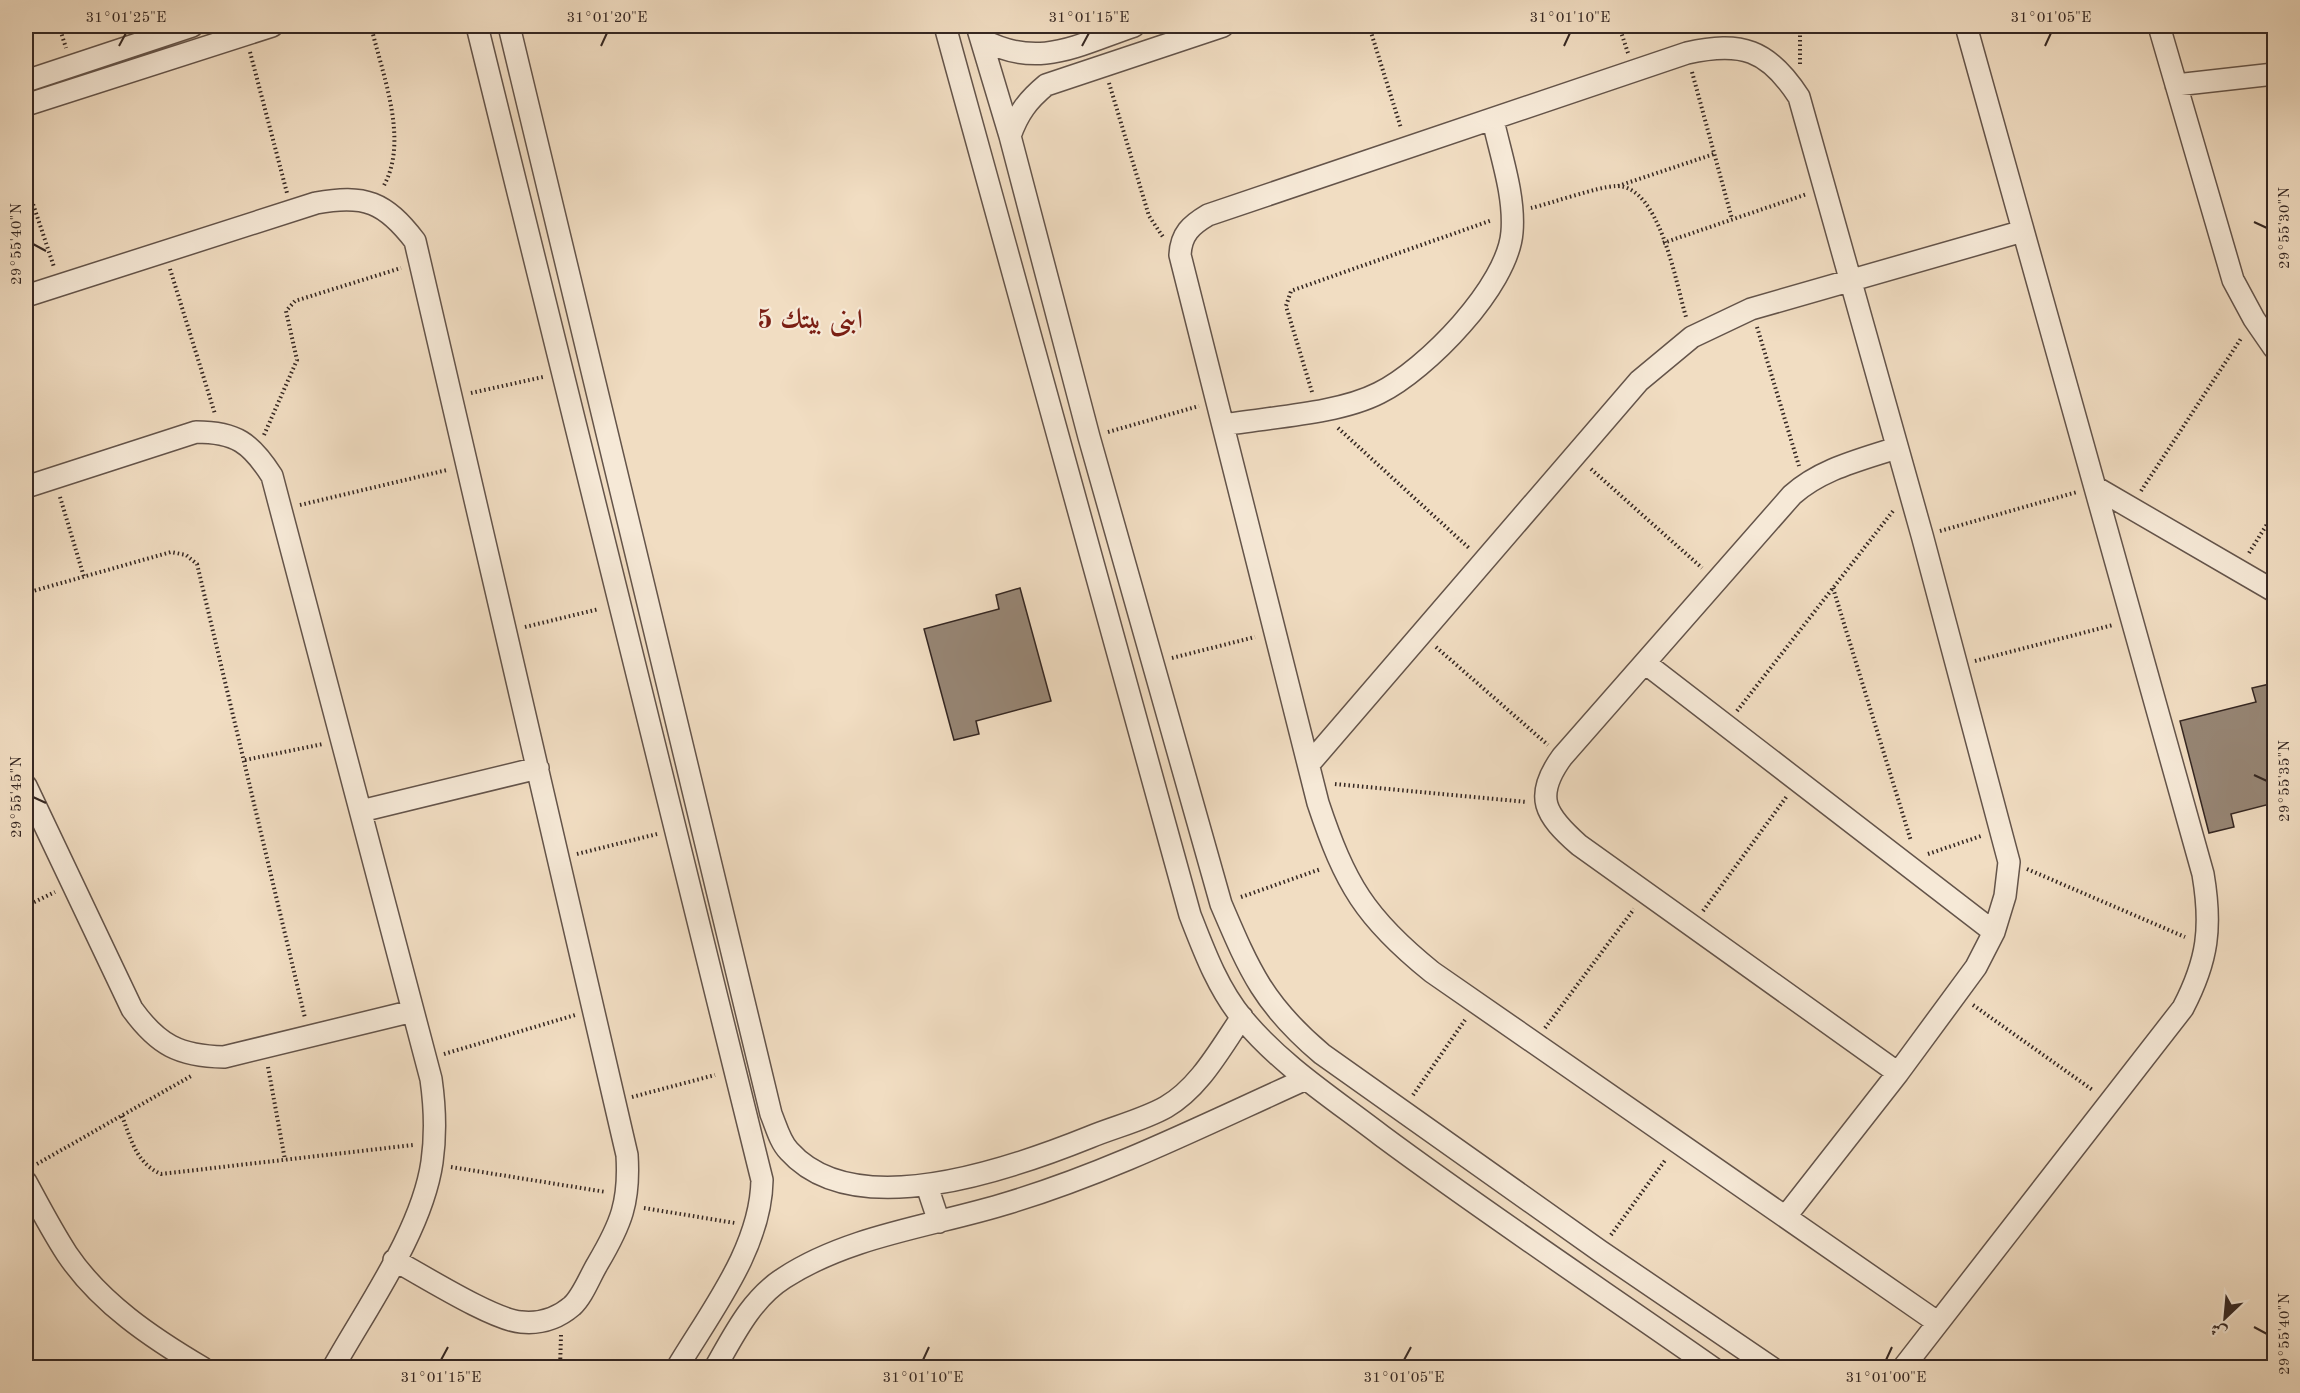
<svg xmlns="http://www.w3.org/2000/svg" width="2300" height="1393" font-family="'Old Standard TT',Amiri,serif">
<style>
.building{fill:#978675;stroke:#352722;stroke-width:1.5}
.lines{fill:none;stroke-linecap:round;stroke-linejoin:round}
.street-casing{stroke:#64544a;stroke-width:24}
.path{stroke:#352722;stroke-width:4;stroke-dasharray:1.5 3;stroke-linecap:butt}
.street{stroke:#f6e9d7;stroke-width:21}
.ticks{fill:none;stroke:#352722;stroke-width:2}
.labels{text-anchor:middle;stroke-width:4.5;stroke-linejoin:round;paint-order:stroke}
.district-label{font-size:27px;font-weight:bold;fill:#7a1f14;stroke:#f6e9d7}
.neatline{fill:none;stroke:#352722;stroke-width:2}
.ticks-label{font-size:15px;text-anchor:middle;fill:#352722}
</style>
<rect width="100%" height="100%" fill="#f1ddc2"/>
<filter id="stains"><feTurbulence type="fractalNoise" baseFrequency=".00333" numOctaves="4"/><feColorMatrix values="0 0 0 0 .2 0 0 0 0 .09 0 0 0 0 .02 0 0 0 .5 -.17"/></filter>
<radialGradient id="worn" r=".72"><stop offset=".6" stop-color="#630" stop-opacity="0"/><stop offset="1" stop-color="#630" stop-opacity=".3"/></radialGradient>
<path class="building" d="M1020,588L1051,701L976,721L979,734L954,740L924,629L999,609L996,595Z
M2274,683V803L2231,814L2234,827L2209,833L2180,721L2256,702L2252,688Z"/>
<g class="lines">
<defs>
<path id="street" d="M477,26L762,1180C761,1248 711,1311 677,1368
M509,26L771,1114C776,1126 780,1142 789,1151C855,1225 1013,1168 1090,1137C1114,1127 1143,1120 1166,1107C1200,1087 1220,1049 1242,1017
M945,26L1190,915C1204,951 1218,989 1243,1019C1282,1066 1334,1099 1382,1136C1490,1216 1603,1291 1713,1368
M977,26L1010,136L1089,437L1221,904C1250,972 1264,1005 1322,1054L1600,1251L1772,1368
M2159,26L2233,280L2254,319L2274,348
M981,39C1039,70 1077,45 1134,26
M26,81L192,26
M2176,85L2274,74
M26,105L272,26
M1010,136C1018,113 1028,100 1046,85L1223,26
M26,296L316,203C365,194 385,202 415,241L627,1155C630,1202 621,1224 598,1263C590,1276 583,1296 572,1306C558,1318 540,1324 521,1322C493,1320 422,1275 394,1260
M1223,425C1270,417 1338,414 1379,393C1426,370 1508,286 1512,232C1515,196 1501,156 1493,120
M1896,448C1860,460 1821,469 1792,495L1562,757C1533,797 1545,815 1579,845L1898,1073
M26,487L196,432C236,432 251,443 272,476L431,1079C435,1107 436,1134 432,1162C422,1231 367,1307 333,1368
M2095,487L2274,591
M1645,663L1994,932
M1310,763L1639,381L1692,337L1751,309L2023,231
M26,786L132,1009C158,1045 179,1056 224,1057L413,1011
M361,811L538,768
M26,1182C39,1206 52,1231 67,1254C100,1303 152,1338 203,1368
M927,1186L939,1222
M1786,1216L1898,1073L1976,967L1994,932L2005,896L2009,862L1922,535L1799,97C1768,49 1741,41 1687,53L1208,215C1191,225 1181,234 1180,255L1318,803C1345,884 1365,918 1432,972L1937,1322
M715,1368C734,1335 751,1299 784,1278C850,1235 934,1226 1008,1203C1111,1172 1208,1123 1306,1079
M1903,1368L2183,1008C2208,960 2212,927 2203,874L1966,26"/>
</defs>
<use href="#street" class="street-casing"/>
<path class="path" d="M59,26L66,48
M371,26C382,74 410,141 383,187
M1369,26L1401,128
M1619,26L1628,53
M250,52L287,193
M1800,64V26
M1692,72L1732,219
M1109,83L1149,216L1163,237
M26,183L54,267
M1618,186L1714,154
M1531,208C1552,203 1597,187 1616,186C1660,185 1676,284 1686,317
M1663,243L1807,194
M170,269L215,414
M1757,327L1799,466
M1312,392L1286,306L1291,291L1492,220
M471,393L543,377
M1338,428L1470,549
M1108,432L1199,406
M264,435L297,360L286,311L295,301L401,268
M1591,469L1702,568
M2141,491L2242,337
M60,497L84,577
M300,505L447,470
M1940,531L2077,492
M2249,553L2274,513
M1833,588L1911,841
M26,593L171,552L186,555L197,564L305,1018
M525,627L599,609
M1436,647L1548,745
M1172,658L1255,637
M1975,661L2113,625
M1737,711L1893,511
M245,760L323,744
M1335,784L1527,802
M577,854L657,834
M1928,854L1981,836
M2027,869L2185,937
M1241,897L1321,869
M26,906L55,892
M1703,911L1787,796
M1973,1005L2094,1091
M1545,1028L1634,909
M444,1054L575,1015
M268,1067L285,1160
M1413,1095L1465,1020
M632,1097L715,1075
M122,1116C131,1139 136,1163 161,1174L413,1145
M37,1164L191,1076
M451,1167L606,1192
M644,1208L735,1223
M1611,1235L1666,1159
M560,1368L561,1335"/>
<use href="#street" class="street"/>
</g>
<path class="ticks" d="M119,46L126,33M601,46L607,33M1082,46L1089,33M1564,46L1570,33M2045,46L2051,33M2254,222L2267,228M33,244L46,251M2254,775L2267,781M33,797L46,803M2254,1327L2267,1334M441,1360L448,1347M923,1360L929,1347M1404,1360L1411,1347M1886,1360L1892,1347"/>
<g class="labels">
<g class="district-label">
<text x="810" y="328">ابنى بيتك 5</text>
</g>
</g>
<rect width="2300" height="1393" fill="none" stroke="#f1ddc2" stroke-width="66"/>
<g transform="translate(2225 1318) rotate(206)" stroke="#f6e9d7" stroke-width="4.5" paint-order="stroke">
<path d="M0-4.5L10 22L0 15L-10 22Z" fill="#352722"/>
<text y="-9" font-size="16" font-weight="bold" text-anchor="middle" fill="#352722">ش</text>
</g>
<rect x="33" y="33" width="2234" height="1327" class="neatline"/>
<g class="ticks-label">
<text x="126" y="22">31°01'25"E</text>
<text x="607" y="22">31°01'20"E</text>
<text x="1089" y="22">31°01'15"E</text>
<text x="1570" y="22">31°01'10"E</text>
<text x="2051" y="22">31°01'05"E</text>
<text transform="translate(2284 228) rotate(-90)" y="5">29°55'30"N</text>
<text transform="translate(16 244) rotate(-90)" y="5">29°55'40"N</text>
<text transform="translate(2284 781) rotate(-90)" y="5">29°55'35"N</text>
<text transform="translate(16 797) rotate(-90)" y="5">29°55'45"N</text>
<text transform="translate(2284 1334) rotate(-90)" y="5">29°55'40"N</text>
<text x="441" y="1382">31°01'15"E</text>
<text x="923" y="1382">31°01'10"E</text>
<text x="1404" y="1382">31°01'05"E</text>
<text x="1886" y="1382">31°01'00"E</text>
</g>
<rect width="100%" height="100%" filter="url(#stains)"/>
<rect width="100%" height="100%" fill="url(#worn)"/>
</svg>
